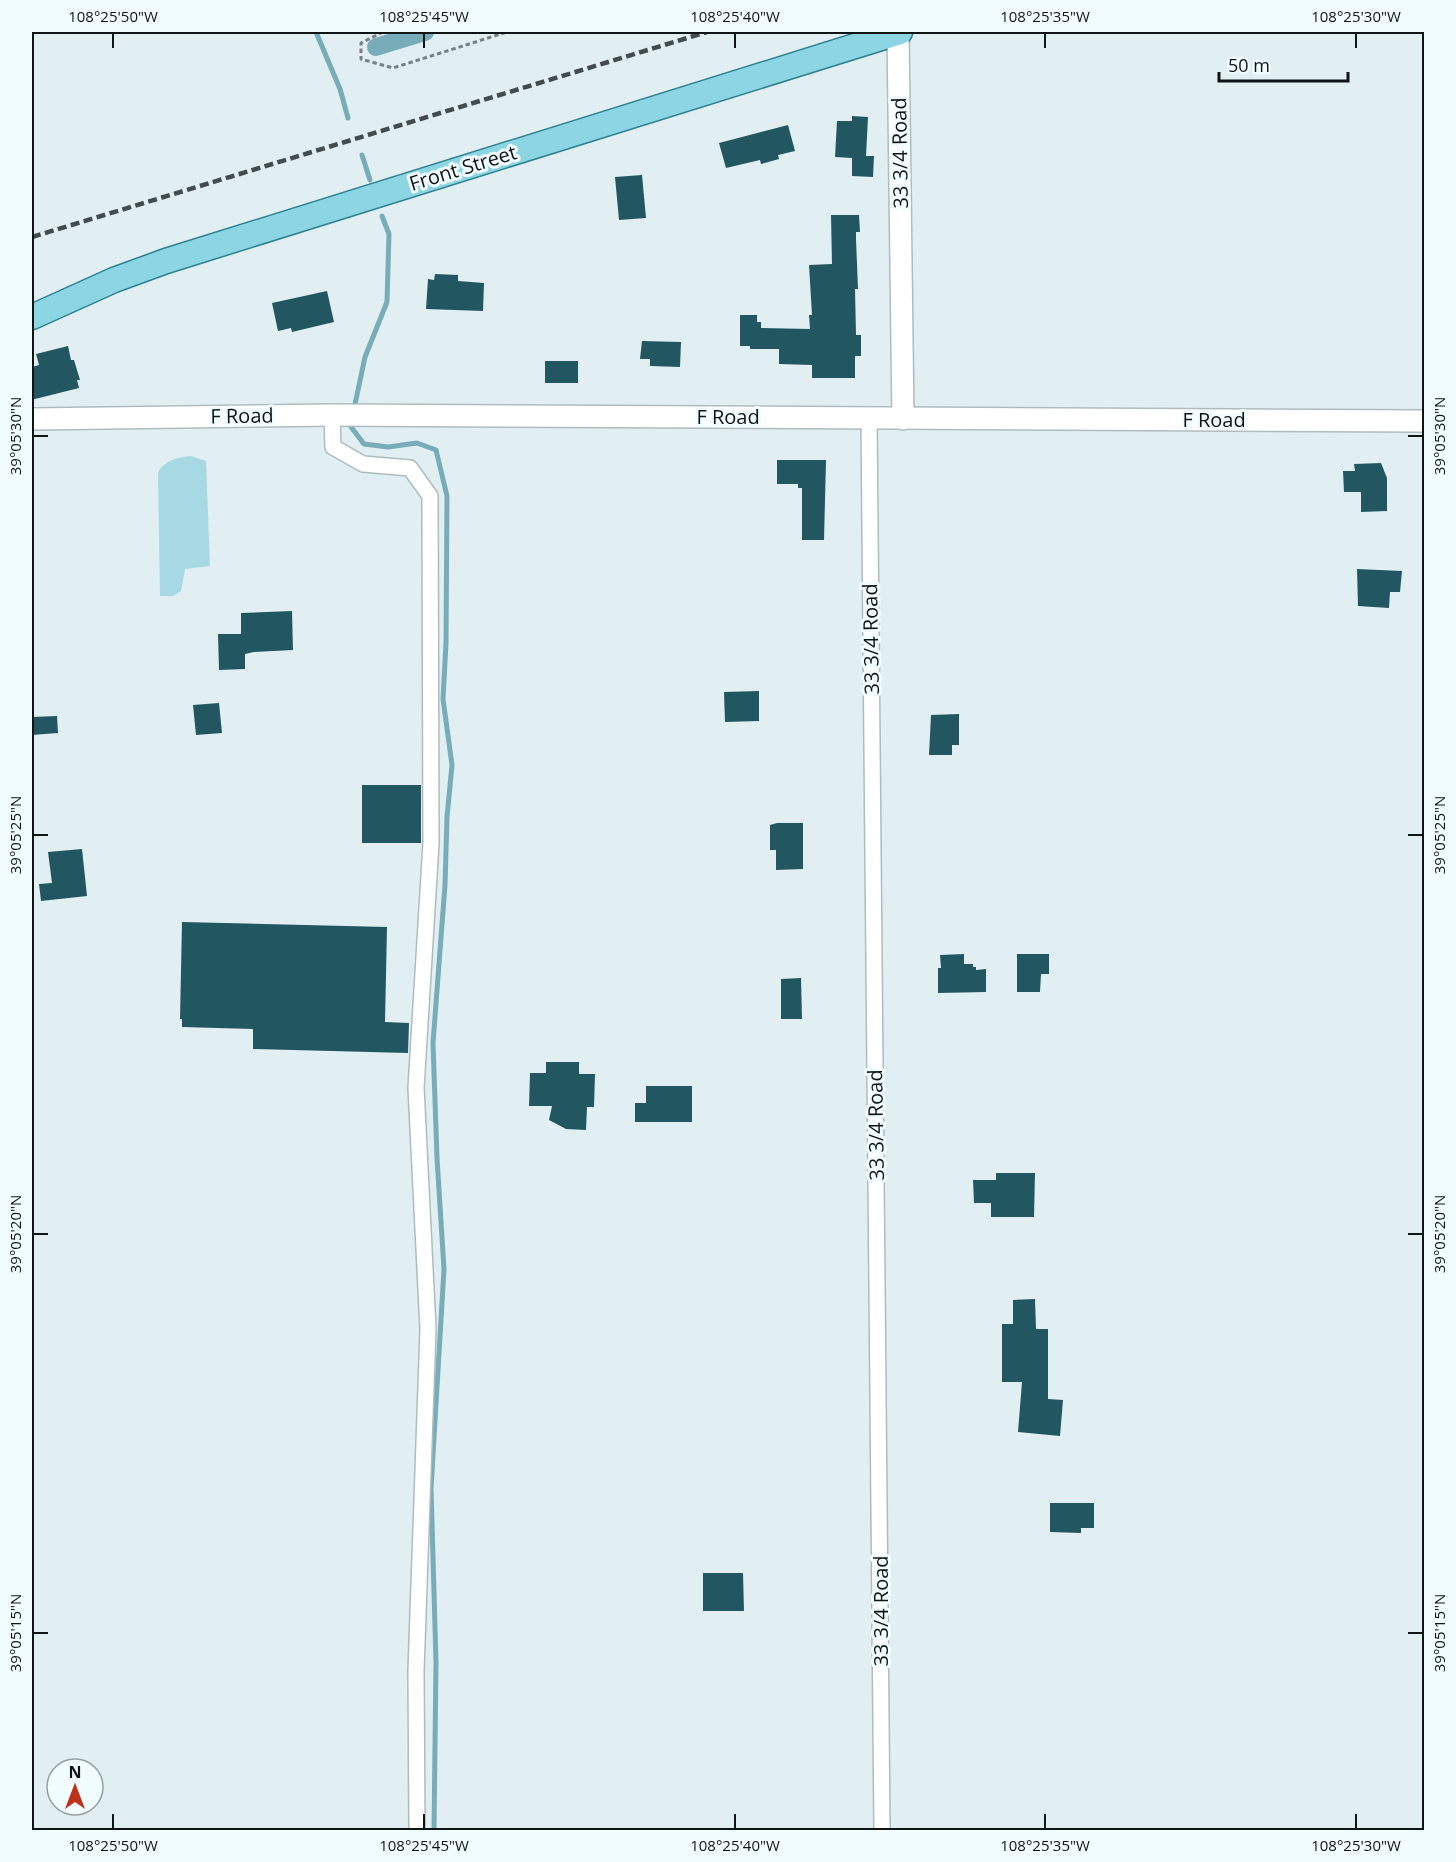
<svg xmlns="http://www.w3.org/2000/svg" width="1456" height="1862" font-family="'Open Sans',sans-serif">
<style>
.green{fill:#a7d9e4}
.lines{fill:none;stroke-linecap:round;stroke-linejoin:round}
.stream{stroke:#78acb8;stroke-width:5}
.canal{stroke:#78acb8;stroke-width:18}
.building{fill:#225761}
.street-casing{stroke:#aebcbf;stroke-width:18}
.secondary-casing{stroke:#aebcbf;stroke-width:24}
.primary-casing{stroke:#2e8190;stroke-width:27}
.path{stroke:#788184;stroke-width:3;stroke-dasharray:4.5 3;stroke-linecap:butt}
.street{stroke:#fff;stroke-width:15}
.secondary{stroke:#fff;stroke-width:21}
.primary{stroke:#8cd6e4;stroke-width:24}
.rail{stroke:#444b4d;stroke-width:4.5;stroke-dasharray:9 4.5;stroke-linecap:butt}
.ticks{fill:none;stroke:#0f1415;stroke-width:2}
.labels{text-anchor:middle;stroke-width:6;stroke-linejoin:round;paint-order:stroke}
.street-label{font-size:20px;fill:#0f1415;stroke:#f0fcff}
.neatline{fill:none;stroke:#0f1415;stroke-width:2}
.ticks-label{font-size:15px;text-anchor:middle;fill:#0f1415}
</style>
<rect width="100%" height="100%" fill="#e1eff3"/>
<path class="green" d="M191,456L206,461L210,566L185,569L181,591L173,596H160L158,473C163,461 178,457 191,456Z"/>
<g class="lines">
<path class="stream" d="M316,32L340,89L348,118
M362,155L370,180
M354,409L365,357L387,302L389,234L382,216
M352,421L351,427L364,444L388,447L417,443L436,450L447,496L446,643L443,699L452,765L447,817L445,885L433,1043L437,1158L444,1269L431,1488L436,1662L434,1830"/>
<path class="canal" d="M376,47L425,32"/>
</g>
<path class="building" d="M852,116L868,117L866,156H874L873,177L852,176V158L835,157L837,121H852Z
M788,125L795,151L778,155L779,159L761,164L760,160L726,168L719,143Z
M642,175L646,218L619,220L615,177Z
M831,215H859L860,232H856V239L858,289H855L856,335H861V356H855V378H812V365L779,364V349H750V346H740V315H757V322H761V328L810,329L809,315H812L809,265L832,264Z
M435,274L458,275V281L484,283L483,311L426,309L428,279L434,280Z
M327,291L334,322L292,332L291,328L278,331L272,303Z
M642,341L681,342L680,367L650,366V359H640Z
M68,346L71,360H74L80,380H77L79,388L35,399L32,398V367L39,365L36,354Z
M545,361H578V383H545Z
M777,460H826L824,540H802V488H798V484H777Z
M1381,463L1387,478V511L1361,512V492H1344L1343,471H1355L1354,464Z
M1357,569L1402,571L1400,592H1390L1389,608L1358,606Z
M292,611L293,650L254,652L245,654V669L219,670L218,634H241V613Z
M759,691V721L725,722L724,692Z
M219,703L222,733L196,735L193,705Z
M959,714V745H952V755H929L931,715Z
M57,716L58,733L32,735V717Z
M362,785H421V843H362Z
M777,823H803V869L776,870V850H770V825Z
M82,849L87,896L41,901L39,884L52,883L48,852Z
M182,922L387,927L385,1022L409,1023L408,1053L253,1049V1029L182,1027V1019H180Z
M964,954V964H973V967H976V970L986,969V992L938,993V968H941L940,955Z
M1017,954H1049V974H1041L1040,992H1017Z
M801,978L802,1019H781V979Z
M546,1062H579V1074H595L594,1107H587L586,1130L566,1129L549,1120L552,1106H529L530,1073H546Z
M646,1086H692V1122H635V1103H646Z
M996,1173H1035L1034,1217H991V1203H974L973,1180H996Z
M1035,1299L1036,1329H1048V1399L1063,1400L1060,1436L1018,1432L1022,1382H1002V1324H1013V1300Z
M1050,1503H1094V1528H1081V1533L1050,1532Z
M703,1573H743L744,1611H703Z"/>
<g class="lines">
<defs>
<path id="street" d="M332,415L333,447L363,464L410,468L430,496L431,843L416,1088L428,1329L416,1671L417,1830
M869,419L882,1830"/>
<path id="secondary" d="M898,32L903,419
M32,419L332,415L1424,421"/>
<path id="primary" d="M32,317L114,280L166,261L900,32"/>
</defs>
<use href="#street" class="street-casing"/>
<use href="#secondary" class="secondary-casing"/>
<use href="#primary" class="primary-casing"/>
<path class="path" d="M383,32L361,43V59L393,68L507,32"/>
<use href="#street" class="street"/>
<use href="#secondary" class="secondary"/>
<use href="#primary" class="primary"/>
<path class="rail" d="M32,237L707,32"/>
</g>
<path class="ticks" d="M113,33V48M424,33V48M735,33V48M1045,33V48M1356,33V48M33,436H48M1408,436H1423M33,835H48M1408,835H1423M33,1234H48M1408,1234H1423M33,1633H48M1408,1633H1423M113,1814V1829M424,1814V1829M735,1814V1829M1045,1814V1829M1356,1814V1829"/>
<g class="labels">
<g class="street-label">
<text transform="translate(900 153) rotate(-91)" y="7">33 3/4 Road</text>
<text transform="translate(463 168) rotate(-17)" y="7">Front Street</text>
<text transform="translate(242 416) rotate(-1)" y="7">F Road</text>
<text x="728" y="424">F Road</text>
<text x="1214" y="427">F Road</text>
<text transform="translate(871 639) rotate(-91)" y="7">33 3/4 Road</text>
<text transform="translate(876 1125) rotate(-91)" y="7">33 3/4 Road</text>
<text transform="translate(881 1611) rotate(-90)" y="7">33 3/4 Road</text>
</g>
</g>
<rect width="1456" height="1862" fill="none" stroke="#f0fcff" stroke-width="66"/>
<g transform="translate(75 1787)"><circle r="28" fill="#f0fcff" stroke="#969fa1" stroke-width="1.5"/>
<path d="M0-4.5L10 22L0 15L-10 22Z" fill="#bd3219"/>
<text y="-9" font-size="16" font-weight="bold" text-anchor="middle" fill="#0f1415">N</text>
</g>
<path d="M1219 72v9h129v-9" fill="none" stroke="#0f1415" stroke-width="3"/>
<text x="1228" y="72" font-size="18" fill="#0f1415" stroke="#f0fcff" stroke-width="4.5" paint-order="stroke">50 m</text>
<rect x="33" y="33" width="1390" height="1796" class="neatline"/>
<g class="ticks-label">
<text x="113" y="22">108°25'50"W</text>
<text x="424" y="22">108°25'45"W</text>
<text x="735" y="22">108°25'40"W</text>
<text x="1045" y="22">108°25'35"W</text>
<text x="1356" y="22">108°25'30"W</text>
<text transform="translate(16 436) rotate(-90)" y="5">39°05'30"N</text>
<text transform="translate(1440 436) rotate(-90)" y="5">39°05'30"N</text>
<text transform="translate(16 835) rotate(-90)" y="5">39°05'25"N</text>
<text transform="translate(1440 835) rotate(-90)" y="5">39°05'25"N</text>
<text transform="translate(16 1234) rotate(-90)" y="5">39°05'20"N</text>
<text transform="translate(1440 1234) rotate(-90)" y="5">39°05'20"N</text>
<text transform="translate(16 1633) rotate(-90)" y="5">39°05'15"N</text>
<text transform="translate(1440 1633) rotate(-90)" y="5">39°05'15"N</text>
<text x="113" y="1851">108°25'50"W</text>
<text x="424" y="1851">108°25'45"W</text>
<text x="735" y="1851">108°25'40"W</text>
<text x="1045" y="1851">108°25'35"W</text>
<text x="1356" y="1851">108°25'30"W</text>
</g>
</svg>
